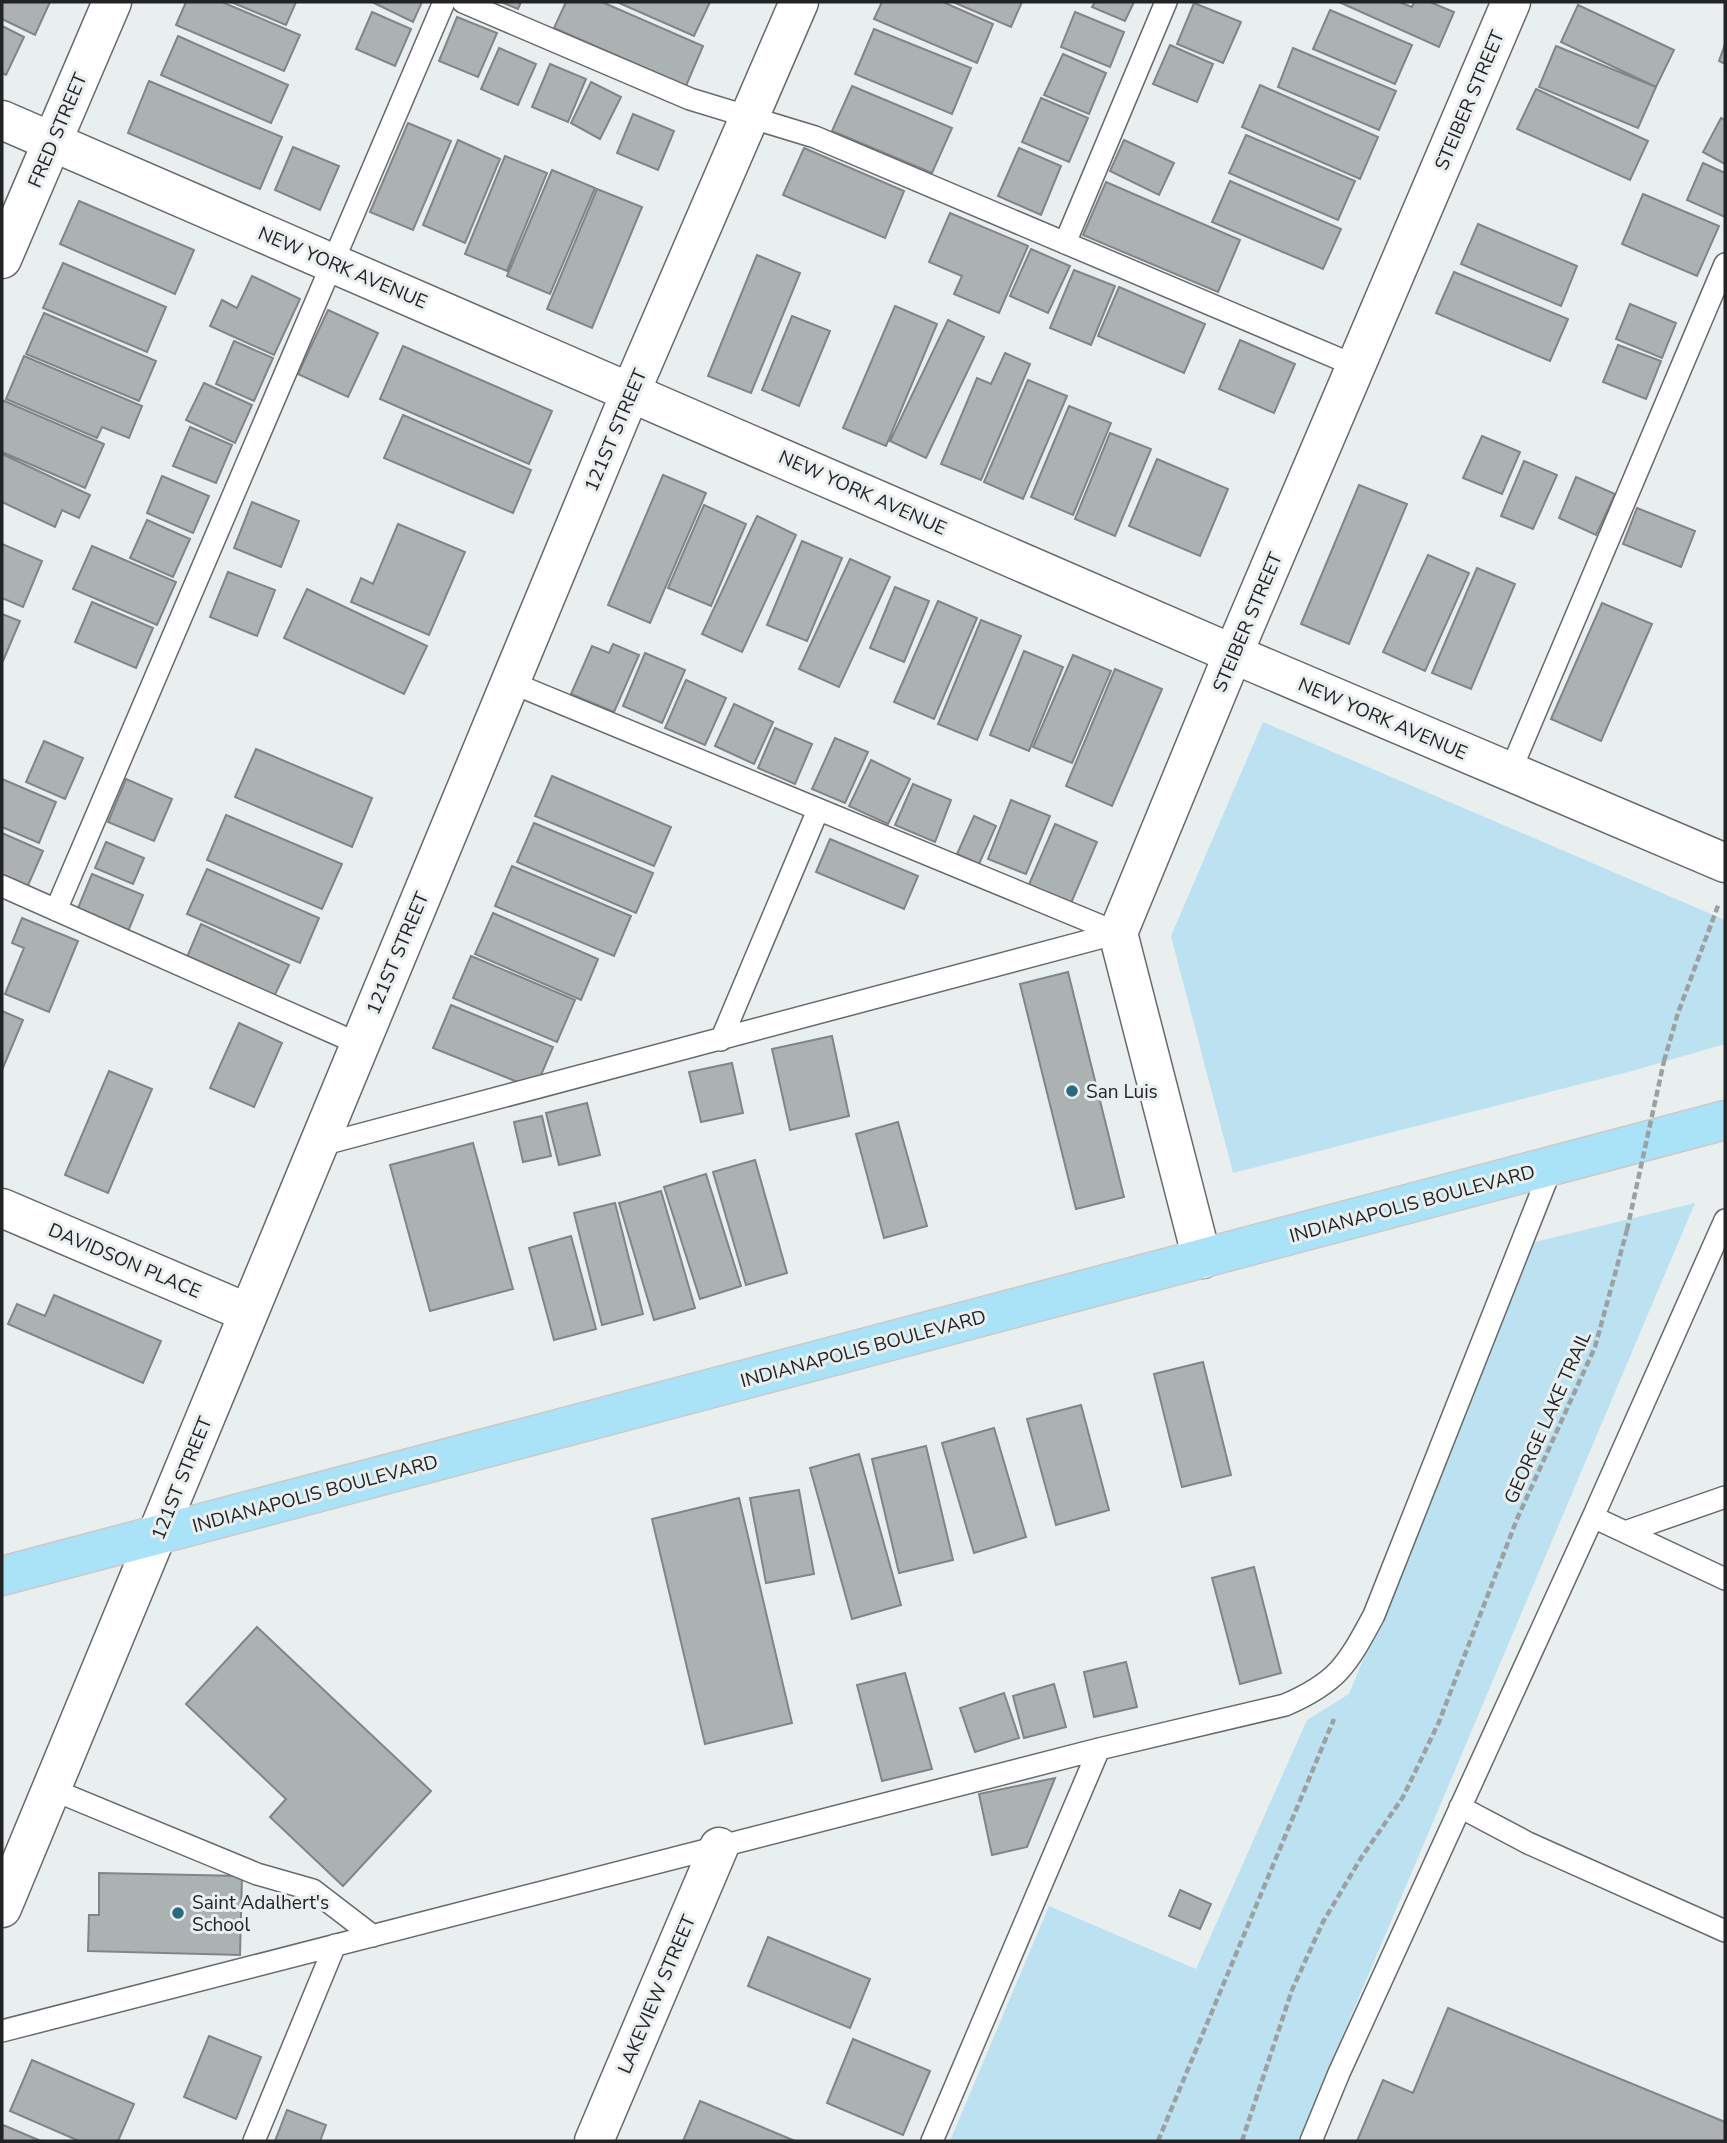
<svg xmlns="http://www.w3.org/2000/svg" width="1727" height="2143" font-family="'Nunito Sans',sans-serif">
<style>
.green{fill:#bce1f0}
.building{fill:#acb1b2;stroke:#818587;stroke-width:2}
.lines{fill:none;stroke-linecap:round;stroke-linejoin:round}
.service-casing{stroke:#666a6c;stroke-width:24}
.minor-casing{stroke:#666a6c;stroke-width:41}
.tertiary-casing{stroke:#666a6c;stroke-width:41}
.primary-casing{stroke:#cacaca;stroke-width:41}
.path{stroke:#9ca0a1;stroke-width:4.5;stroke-dasharray:7 3.5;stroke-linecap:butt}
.service{stroke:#fff;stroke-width:21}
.minor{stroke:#fff;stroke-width:38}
.tertiary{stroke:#fff;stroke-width:38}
.primary{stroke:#aae3f8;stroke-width:38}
.path-bridge{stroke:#9ca0a1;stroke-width:4.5;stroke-dasharray:7 3.5;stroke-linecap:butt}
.poi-dot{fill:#2a697e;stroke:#e9eeef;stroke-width:2.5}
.labels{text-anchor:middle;stroke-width:6;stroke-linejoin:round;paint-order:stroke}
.street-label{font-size:19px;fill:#222324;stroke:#e9eeef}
.poi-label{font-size:19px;fill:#222324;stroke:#e9eeef;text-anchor:start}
</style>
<rect width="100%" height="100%" fill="#e9eeef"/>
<path class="green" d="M1263,722L1725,920V1044L1632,1071L1233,1173L1171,936Z
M1695,1203L1298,2141H950L1049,1906L1196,1969L1307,1720L1349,1694L1535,1242Z"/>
<path class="building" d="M2,2H50L35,35L2,19Z
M186,2H222L300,35L284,71L176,25Z
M231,2H296L286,25Z
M372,2H422L413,22Z
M501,2H521L518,9Z
M566,2H602L703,46L686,86L554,28Z
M617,2H710L694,36Z
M882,2H943L993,24L977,63L874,19Z
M953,2H1022L1011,27Z
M1095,2H1134L1125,21L1092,7Z
M1339,2H1399L1412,7L1414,2H1430L1454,12L1439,47Z
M1194,3L1241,22L1223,63L1177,44Z
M1578,5L1674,50L1656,87L1561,42Z
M1330,10L1412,45L1395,84L1313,49Z
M372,12L411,29L395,66L356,49Z
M1075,12L1124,32L1110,67L1061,47Z
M457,17L497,33L478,77L439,61Z
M2,26L24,37L6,75L2,73Z
M874,29L971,68L952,114L855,74Z
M178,36L288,85L271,123L161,75Z
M1725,44V64L1719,61Z
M1170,45L1213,64L1197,102L1153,84Z
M1556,46L1656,87L1638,128L1539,87Z
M499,48L536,64L518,105L481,89Z
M1293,48L1396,91L1379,130L1278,87Z
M1063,54L1106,73L1089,114L1044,95Z
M550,64L586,79L568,122L532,107Z
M149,81L282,137L260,189L128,133Z
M591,82L621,97L600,139L571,123Z
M1260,85L1378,137L1360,179L1242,127Z
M852,86L952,128L932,173L832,131Z
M1536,89L1648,141L1630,180L1517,129Z
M1041,98L1088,118L1069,162L1022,142Z
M633,114L674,131L658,170L617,153Z
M1721,118L1725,120V164L1703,152Z
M408,123L451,141L413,230L370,212Z
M1246,135L1355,181L1338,220L1229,173Z
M458,140L500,159L465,243L423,225Z
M1124,140L1174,163L1159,195L1110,171Z
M293,147L339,166L320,210L275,190Z
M804,148L904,191L885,238L783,195Z
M1019,148L1061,166L1041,215L998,196Z
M505,156L547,173L507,271L465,254Z
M1703,163L1725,173V217L1687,200Z
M552,170L595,188L550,294L507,276Z
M1230,181L1341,229L1323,269L1212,222Z
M1106,182L1240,240L1218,292L1083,235Z
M597,189L642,207L592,328L547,309Z
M1643,194L1719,226L1697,276L1622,244Z
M79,201L194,250L175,294L60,244Z
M950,213L1028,246L999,313L954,294L962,276L929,262Z
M1478,224L1577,266L1561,306L1461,264Z
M1031,249L1070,266L1048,313L1010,296Z
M757,255L800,273L751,393L708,376Z
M63,263L166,307L147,352L43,308Z
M1074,270L1115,286L1091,345L1050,328Z
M1454,272L1568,319L1550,361L1436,313Z
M252,276L300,299L274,355L210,326L222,300L237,308Z
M1119,287L1205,324L1184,373L1098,336Z
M1630,304L1676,323L1662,358L1616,339Z
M895,306L937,324L886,446L843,428Z
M328,310L378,333L348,397L298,374Z
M44,313L156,361L139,401L26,354Z
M792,316L830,331L799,406L762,390Z
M948,320L984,337L926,458L890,441Z
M1240,340L1295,364L1274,413L1219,389Z
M234,341L273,358L254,401L216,384Z
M1618,345L1661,361L1646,399L1603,382Z
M403,346L552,411L529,464L380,399Z
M1005,353L1030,364L981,480L941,464L977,378L991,384Z
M24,356L142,406L129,438L102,427L97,438L6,399Z
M1028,380L1067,396L1023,499L984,482Z
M204,383L252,405L235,443L186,420Z
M2,400L104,444L85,488L2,452Z
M1069,406L1111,423L1073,515L1031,497Z
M403,415L531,470L513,513L384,458Z
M190,427L232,445L216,483L173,466Z
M1110,433L1151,449L1115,536L1075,519Z
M1482,436L1520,452L1502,494L1463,478Z
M2,454L90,495L79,518L62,510L55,527L2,502Z
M1157,459L1228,489L1200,556L1129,526Z
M1524,461L1557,475L1533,529L1501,516Z
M663,475L706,493L650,623L608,605Z
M162,476L209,496L193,533L147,513Z
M1576,477L1615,494L1596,535L1559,518Z
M1359,485L1407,504L1349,644L1301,624Z
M252,502L299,521L281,567L234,548Z
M704,505L746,524L711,606L668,588Z
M1637,508L1695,531L1681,567L1623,544Z
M757,516L796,535L742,652L702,634Z
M147,520L190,539L173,577L130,558Z
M398,524L465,552L429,635L351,602L361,578L373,584Z
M802,541L842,558L807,641L767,625Z
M2,544L42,561L23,607L2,598Z
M92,546L176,582L157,625L73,589Z
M1428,555L1469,573L1425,671L1383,652Z
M850,559L890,577L839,687L799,669Z
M1477,568L1515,584L1471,689L1432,673Z
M228,572L275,590L257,636L210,617Z
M895,587L929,601L904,662L870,648Z
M307,589L427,646L404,694L284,638Z
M938,601L977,618L934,719L894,702Z
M92,602L153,628L136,668L75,642Z
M1602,603L1652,624L1601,741L1551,719Z
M2,614L20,621L3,661H2Z
M981,620L1021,636L977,740L938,724Z
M613,644L639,655L614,712L571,694L592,646L609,653Z
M1024,651L1063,667L1029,751L990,735Z
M645,653L685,670L662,723L623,706Z
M1073,655L1111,671L1072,763L1033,747Z
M1115,669L1162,689L1112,806L1066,786Z
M686,680L726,698L705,745L665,728Z
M734,704L773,722L754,764L715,746Z
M775,728L812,744L795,784L758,768Z
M835,738L868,752L845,803L812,789Z
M44,741L83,758L65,799L26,782Z
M256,749L372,798L352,847L235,797Z
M871,760L910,779L888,824L849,806Z
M552,776L671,827L654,866L535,816Z
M2,779L56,802L39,843L2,827Z
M126,779L172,799L154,841L108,822Z
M913,784L951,800L935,842L895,825Z
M1011,800L1050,816L1026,874L988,859Z
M226,815L342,864L322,909L207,860Z
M974,816L996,826L979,864L957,854Z
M534,823L653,873L636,913L517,862Z
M1055,824L1097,842L1069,908L1027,889Z
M2,833L43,851L26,890L2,880Z
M830,839L918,876L904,909L816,872Z
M106,842L144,858L133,884L95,868Z
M512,866L631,916L614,956L495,906Z
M207,869L319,918L300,963L187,914Z
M92,874L143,895L127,934L76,913Z
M493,913L598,959L581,1000L475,954Z
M22,918L78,941L49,1012L5,994L24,948L12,943Z
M201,924L289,965L271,1003L184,964Z
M471,956L575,1000L557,1042L453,998Z
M1068,972L1124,1197L1076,1209L1020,984Z
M451,1005L553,1047L535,1089L433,1048Z
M2,1011L23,1020L2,1070Z
M239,1023L282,1043L254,1107L210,1088Z
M832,1036L849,1116L790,1130L772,1049Z
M732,1063L743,1113L701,1122L689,1072Z
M109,1071L152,1089L108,1193L65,1175Z
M587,1103L600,1155L559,1165L546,1113Z
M542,1116L551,1156L523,1162L514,1122Z
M898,1122L927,1226L884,1238L856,1134Z
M473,1143L513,1289L430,1311L390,1165Z
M755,1160L787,1273L746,1285L713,1172Z
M706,1174L741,1286L700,1299L664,1187Z
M661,1191L695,1308L654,1320L619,1203Z
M615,1203L643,1314L602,1325L574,1213Z
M571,1236L596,1329L554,1340L529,1248Z
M54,1295L161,1341L143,1383L8,1324L17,1304L45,1316Z
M1203,1362L1231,1475L1182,1487L1154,1374Z
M1081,1405L1109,1510L1056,1525L1027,1419Z
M994,1428L1026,1537L974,1553L942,1443Z
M926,1446L953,1560L899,1573L872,1459Z
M859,1454L901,1605L852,1619L810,1468Z
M799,1490L814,1574L766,1583L750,1498Z
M739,1498L792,1723L705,1744L652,1519Z
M1254,1567L1281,1673L1240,1684L1212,1578Z
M257,1627L431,1791L343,1886L270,1817L286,1799L186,1704Z
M1126,1662L1137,1707L1094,1717L1084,1672Z
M905,1673L932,1769L882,1781L857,1685Z
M1054,1684L1066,1727L1024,1738L1013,1696Z
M1004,1693L1019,1738L975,1752L960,1708Z
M1055,1778L1027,1847L992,1855L979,1794Z
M99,1873L242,1876L240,1955L88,1951L89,1915H99Z
M1180,1890L1211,1904L1200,1929L1169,1916Z
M768,1937L870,1979L850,2028L748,1986Z
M1448,2008L1725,2122V2141H1357L1383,2080L1413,2093Z
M209,2036L261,2057L236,2119L184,2097Z
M853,2039L930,2071L903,2135L827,2103Z
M32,2060L134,2104L118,2141H79L10,2111Z
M700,2101L795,2141H683Z
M287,2110L326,2125L320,2141H275Z
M3,2125L41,2141H2Z"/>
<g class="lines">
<defs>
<path id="service" d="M463,2L690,99L815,137L1356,366
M1065,243L1166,2
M510,682L1118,933
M1510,772L1725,264
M2,886L359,1044
M56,910L444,2
M721,1040L818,810
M317,1146L1118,933
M1725,1220L1593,1517L1725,1579
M1625,1532L1725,1497
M51,1789L257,1874L313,1890L373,1936
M1460,1807L1528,1843L1725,1931
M2,2031L1099,1749L1285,1705C1338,1682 1347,1665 1374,1615L1552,1166
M254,2141L335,1945
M932,2141L1099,1749
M1311,2141L1339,2073L1593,1517"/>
<path id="minor" d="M2,259L112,2
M2,1208L248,1313
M1202,1259L1118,933L1233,654L1511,2
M594,2141L719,1847"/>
<path id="tertiary" d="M2,120L1233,654L1725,863
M2,1908L631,391L799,2"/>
<path id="primary" d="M2,1576L1725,1120"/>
</defs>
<use href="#service" class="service-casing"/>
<use href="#minor" class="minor-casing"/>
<use href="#tertiary" class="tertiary-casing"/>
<use href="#primary" class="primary-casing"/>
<path class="path" d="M1664,1061L1678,1013L1719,903
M1158,2141L1334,1719
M1242,2141L1292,1990L1323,1922L1361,1858L1403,1797L1439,1722L1517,1519L1595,1347L1627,1230"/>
<use href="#service" class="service"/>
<use href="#minor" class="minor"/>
<use href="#tertiary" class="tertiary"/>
<use href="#primary" class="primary"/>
<path class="path-bridge" d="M1627,1230L1664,1061"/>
</g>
<g class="poi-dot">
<circle cx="1072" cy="1091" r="7"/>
<circle cx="178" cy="1913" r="7"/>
</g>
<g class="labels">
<g class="street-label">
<text transform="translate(1469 100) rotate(-67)" y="7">STEIBER STREET</text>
<text transform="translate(57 130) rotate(-67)" y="7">FRED STREET</text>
<text transform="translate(343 267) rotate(23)" y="7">NEW YORK AVENUE</text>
<text transform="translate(615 430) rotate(-67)" y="7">121ST STREET</text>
<text transform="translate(863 492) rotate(24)" y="7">NEW YORK AVENUE</text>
<text transform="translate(1247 622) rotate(-67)" y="7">STEIBER STREET</text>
<text transform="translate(1383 718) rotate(23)" y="7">NEW YORK AVENUE</text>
<text transform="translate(397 953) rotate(-67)" y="7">121ST STREET</text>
<text transform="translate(1412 1203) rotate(-15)" y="7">INDIANAPOLIS BOULEVARD</text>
<text transform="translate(125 1260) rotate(23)" y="7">DAVIDSON PLACE</text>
<text transform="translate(863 1348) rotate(-15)" y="7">INDIANAPOLIS BOULEVARD</text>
<text transform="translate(1547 1417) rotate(-66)" y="7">GEORGE LAKE TRAIL</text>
<text transform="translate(181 1478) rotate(-68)" y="7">121ST STREET</text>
<text transform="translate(315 1493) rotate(-15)" y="7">INDIANAPOLIS BOULEVARD</text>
<text transform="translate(656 1994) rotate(-67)" y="7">LAKEVIEW STREET</text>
</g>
<g class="poi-label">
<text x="1086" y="1098">San Luis</text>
<text x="192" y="1909">Saint Adalhert's<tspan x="192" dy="22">School</tspan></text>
</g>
</g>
<rect width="1727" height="2143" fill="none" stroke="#222324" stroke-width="7"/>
</svg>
